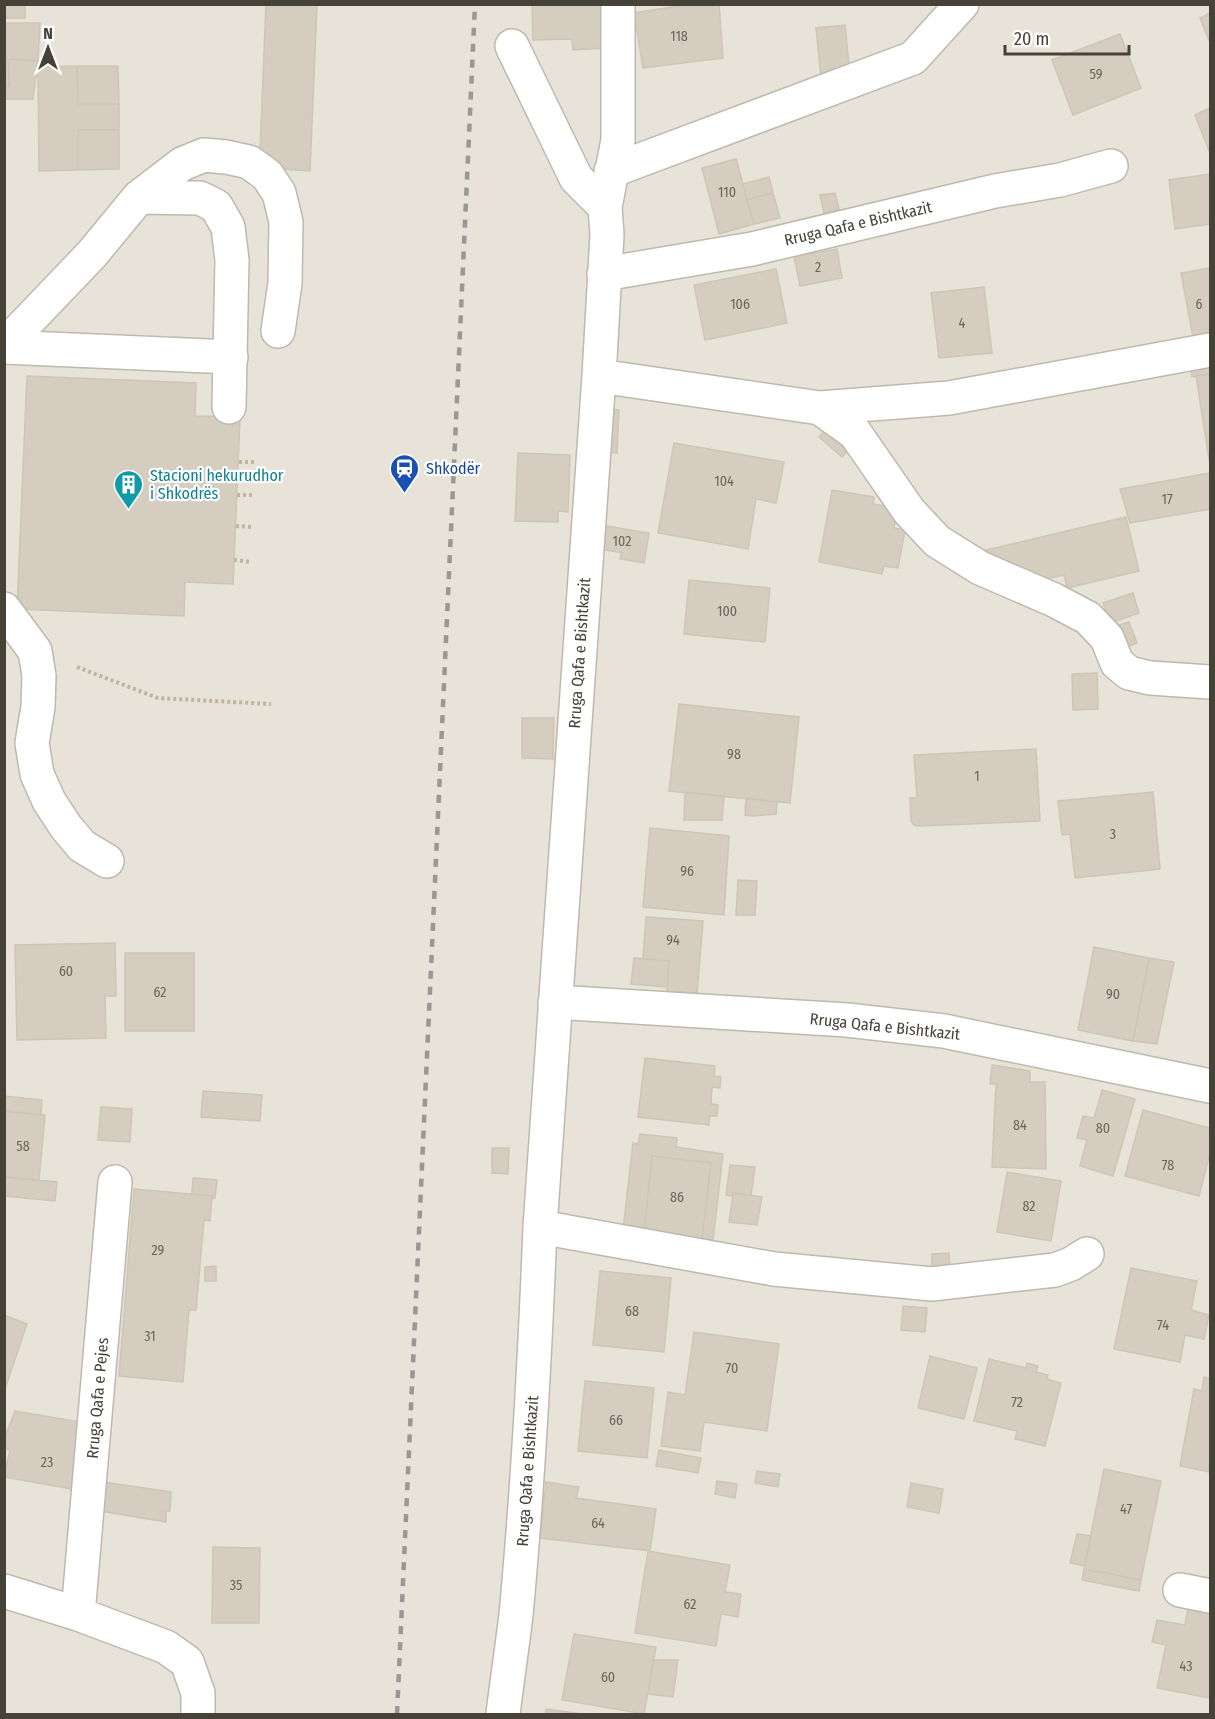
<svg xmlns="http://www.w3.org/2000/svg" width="1215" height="1719" font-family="'Fira Sans Condensed',sans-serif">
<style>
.residential{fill:#e7e3d8}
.building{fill:#d5cdc0;stroke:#cfc5b4;stroke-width:1.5}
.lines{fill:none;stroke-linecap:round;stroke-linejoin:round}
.minor-casing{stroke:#bfb9ad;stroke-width:36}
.path{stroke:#c0b59f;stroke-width:4;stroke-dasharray:3 3;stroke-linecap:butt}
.minor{stroke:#fff;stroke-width:33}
.rail{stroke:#989898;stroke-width:4.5;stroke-dasharray:8 8;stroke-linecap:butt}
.labels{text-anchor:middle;stroke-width:4.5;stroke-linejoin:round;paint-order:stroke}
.number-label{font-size:14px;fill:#6a655a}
.street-label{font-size:16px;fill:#474238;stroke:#fff}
.transit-label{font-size:16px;fill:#164399;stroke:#fff;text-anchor:start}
.culture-label{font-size:16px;fill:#0d838f;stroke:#fff;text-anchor:start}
</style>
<rect width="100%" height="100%" fill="#f4f1ea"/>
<path class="residential" d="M5,5H1210V1714H5Z"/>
<path class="building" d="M4,4H25V18H4Z
M266,4H317L310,171L282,169L260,153Z
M532,4H603L605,48L573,50L572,39L533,40Z
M692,4H719L723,58L643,68L634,13Z
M1210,13V43L1200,18Z
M4,23H40L38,61L8,59L9,86H4Z
M845,25L850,75L821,77L816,28Z
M1120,34L1141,88L1073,115L1052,60Z
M8,59L38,61L33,99H4V86H9Z
M77,66L78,104H119V130H78V170L39,171L38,67Z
M77,66H118L119,104H78Z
M1210,108V153L1195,115Z
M78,130H119V169L78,170Z
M736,159L754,224L719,234L702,168Z
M1210,174V224L1175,229L1169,180Z
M769,177L773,193L747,200L743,184Z
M773,193L780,218L754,224L747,200Z
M835,193L839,209L824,213L820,195Z
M837,249L842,278L800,286L794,256Z
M1210,268V334L1193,337L1181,273Z
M776,269L787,323L705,340L694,285Z
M984,287L992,353L939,358L931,293Z
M1210,358V374L1192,377L1190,361Z
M1210,374V465L1196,376Z
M27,376L196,383L195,416L240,417L233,584L185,582L184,616L17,609Z
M605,409L619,410L617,453L602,452Z
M827,428L850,448L842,457L819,437Z
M674,443L784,462L776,503L756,499L748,549L658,533Z
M518,453L570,455L568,512L558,511V522L515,521Z
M1210,473V509L1130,523L1120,489Z
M832,490L874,497L873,504L898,508L894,528L905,530L898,568L884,566L882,574L819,562Z
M1126,517L1139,571L1067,588L1064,575L1033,582L978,552Z
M600,525L649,533L644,563L620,559L622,553L596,548Z
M689,580L770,588L765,642L684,634Z
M1133,593L1139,613L1110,623L1103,603Z
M1129,622L1137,643L1127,647L1119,625Z
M1097,673L1098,709L1073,710L1072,674Z
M679,704L799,717L790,803L669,791Z
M522,718H554L553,759L522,758Z
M1036,749L1040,821L919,826L914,825L911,821L910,798H917L914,755Z
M685,792L724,796L722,820H684Z
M1153,792L1160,869L1075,878L1070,834L1062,835L1058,801Z
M746,798L777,802L776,814L754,816L745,815Z
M650,828L729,836L724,915L643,907Z
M738,880L757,881L755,915H736Z
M646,917L703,921L697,993L667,991L669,961L643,959Z
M115,943L116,996H105L106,1038L17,1040L15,945Z
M1094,947L1149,958L1133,1041L1078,1030Z
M125,953H194V1031H125Z
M634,958L669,961L667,987L631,984Z
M1149,958L1174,962L1157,1044L1133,1041Z
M645,1058L715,1066L714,1076L721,1077L720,1088L712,1087L711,1104L718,1105L717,1116H710L709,1125L638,1117Z
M992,1065L1030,1071V1082H1045L1046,1169L992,1167L996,1084H990Z
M1102,1090L1135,1099L1113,1176L1080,1166L1087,1140L1077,1138L1083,1116L1094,1118Z
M203,1091L262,1095L260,1121L201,1117Z
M4,1096L42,1100L41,1115L4,1111Z
M101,1107L132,1109L130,1142L98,1140Z
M1143,1110L1210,1128V1153L1199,1196L1125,1176Z
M4,1111L45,1115L39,1180L4,1177Z
M640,1134L677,1138L676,1147L723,1154L713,1240L702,1239L711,1163L652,1156L644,1232L623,1230L633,1143L638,1144Z
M492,1148H509L508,1174L492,1173Z
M652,1156L711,1163L702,1239L644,1232Z
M730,1165L755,1167L751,1195L733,1193V1196L726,1195Z
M1007,1172L1061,1181L1051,1241L997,1232Z
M4,1177L57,1182L55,1201L4,1196Z
M193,1178L217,1180L215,1198H212V1196L192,1194Z
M134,1189L212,1196L210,1221L204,1220L196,1310H189L183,1382L119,1376Z
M733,1193L762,1197L757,1225L729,1222Z
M949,1253L950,1272H932V1254Z
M216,1266V1281H205V1267Z
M1131,1268L1197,1281L1191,1310L1209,1315L1204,1339L1185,1335L1180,1362L1114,1349Z
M600,1271L671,1278L664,1352L593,1345Z
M903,1306L927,1308L925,1332L901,1330Z
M4,1315L27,1324L5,1389H4Z
M694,1332L779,1344L767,1431L704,1422L700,1451L661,1446L668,1392L685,1395Z
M930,1356L977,1368L964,1419L918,1408Z
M989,1359L1026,1368L1027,1363L1038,1366L1036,1372L1048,1375L1047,1379L1061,1383L1045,1446L1015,1439L1017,1431L974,1421Z
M1204,1377L1210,1379V1472L1180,1466L1194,1389L1202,1391Z
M585,1381L654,1388L647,1458L578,1451Z
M15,1411L92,1424L82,1491L4,1477L10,1450L4,1448V1439Z
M659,1450L701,1458L698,1473L656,1466Z
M1104,1469L1161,1481L1141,1580L1084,1569Z
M757,1471L780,1474L778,1487L755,1483Z
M717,1481L737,1484L735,1498L715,1494Z
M103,1482L171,1492L170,1511H166V1522L101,1511Z
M546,1482L579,1487L576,1498L656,1509L650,1551L540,1538Z
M911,1483L943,1489L939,1513L907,1507Z
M1077,1534L1091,1536L1085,1566L1070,1563Z
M213,1547L260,1548L259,1623H212Z
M648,1551L730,1565L725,1592L741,1594L738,1617L721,1614L716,1646L635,1633Z
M1084,1569L1141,1580L1139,1591L1082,1580Z
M1188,1608L1210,1612V1698L1157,1688L1166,1645L1152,1642L1157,1620L1185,1625Z
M574,1634L656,1647L644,1714L562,1700Z
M653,1660H678L673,1697L648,1694Z
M546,1709L582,1714H546Z"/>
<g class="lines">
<defs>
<path id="minor" d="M512,46L576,178L605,207
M611,171L913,58L962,4
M139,197L200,198L216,206L228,227L232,260L229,407
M604,274L752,249L995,191L1060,180L1111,166
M4,346L92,254L139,197L182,164L204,155L226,157L249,162L267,175L279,193L286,222L285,283L278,331
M4,347L231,357
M599,376L820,408L855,433L909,511L937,541L980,568L1054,600L1088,618L1107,638L1117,663L1129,673L1150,678L1210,682
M820,408L949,398L1210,350
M4,609L35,651L39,676L38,707L32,743L37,774L49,801L66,827L82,846L107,861
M555,1002L847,1020L944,1031L1210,1086
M540,1227L774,1269L932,1284L1055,1270L1071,1264L1087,1254
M1180,1590L1210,1596
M4,1591L78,1614L166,1647L187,1662L198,1693V1714
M78,1614L115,1182
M503,1714C507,1681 512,1648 516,1615C528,1486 535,1356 540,1227L599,376L607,235L605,207L618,140V4"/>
</defs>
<use href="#minor" class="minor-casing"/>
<path class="path" d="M239,462H256
M237,495H254
M236,526L253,527
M234,560L251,562
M77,667L158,698L271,704"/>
<use href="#minor" class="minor"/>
<path class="rail" d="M397,1714L475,4"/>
</g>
<defs>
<symbol id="station-pin" viewBox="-11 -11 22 30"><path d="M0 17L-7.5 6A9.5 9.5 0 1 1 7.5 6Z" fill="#1a4fb4" stroke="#fff"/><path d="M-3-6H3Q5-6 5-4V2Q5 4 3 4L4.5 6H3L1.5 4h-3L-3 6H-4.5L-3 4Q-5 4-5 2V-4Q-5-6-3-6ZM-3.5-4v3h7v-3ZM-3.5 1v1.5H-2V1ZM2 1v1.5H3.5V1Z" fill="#fff"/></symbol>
<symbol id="building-pin" viewBox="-11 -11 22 30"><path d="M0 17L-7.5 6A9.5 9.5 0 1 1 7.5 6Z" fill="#0f9aa8" stroke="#fff"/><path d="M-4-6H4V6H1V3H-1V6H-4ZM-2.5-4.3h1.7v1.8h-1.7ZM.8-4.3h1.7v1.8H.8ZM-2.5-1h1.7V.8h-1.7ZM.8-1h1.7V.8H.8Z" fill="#fff"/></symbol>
</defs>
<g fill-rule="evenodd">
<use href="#station-pin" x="388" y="452" width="33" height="45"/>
<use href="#building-pin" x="112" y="468" width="33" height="45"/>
</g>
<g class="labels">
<g class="number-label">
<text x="679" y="41">118</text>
<text x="1096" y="79">59</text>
<text x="727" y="197">110</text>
<text x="818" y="272">2</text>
<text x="740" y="309">106</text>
<text x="1199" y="309">6</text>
<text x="962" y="328">4</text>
<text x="724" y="486">104</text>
<text x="1167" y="504">17</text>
<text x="622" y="546">102</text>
<text x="727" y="616">100</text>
<text x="734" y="759">98</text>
<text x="977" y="781">1</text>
<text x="1113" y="839">3</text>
<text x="687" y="876">96</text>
<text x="673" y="945">94</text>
<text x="66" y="976">60</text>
<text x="160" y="997">62</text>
<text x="1113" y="999">90</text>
<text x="1020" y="1130">84</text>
<text x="1103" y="1133">80</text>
<text x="23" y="1151">58</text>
<text x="1168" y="1170">78</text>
<text x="677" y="1202">86</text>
<text x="1029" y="1211">82</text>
<text x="158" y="1255">29</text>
<text x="632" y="1316">68</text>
<text x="1163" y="1330">74</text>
<text x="150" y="1341">31</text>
<text x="732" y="1373">70</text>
<text x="1017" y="1407">72</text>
<text x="616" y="1425">66</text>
<text x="47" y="1467">23</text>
<text x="1126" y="1514">47</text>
<text x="598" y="1528">64</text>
<text x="236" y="1590">35</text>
<text x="690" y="1609">62</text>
<text x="1186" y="1671">43</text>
<text x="608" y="1682">60</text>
</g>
<g class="street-label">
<text transform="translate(858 223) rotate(-13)" y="6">Rruga Qafa e Bishtkazit</text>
<text transform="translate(579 653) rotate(-86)" y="6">Rruga Qafa e Bishtkazit</text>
<text transform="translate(885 1026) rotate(6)" y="6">Rruga Qafa e Bishtkazit</text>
<text transform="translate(97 1398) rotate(-85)" y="6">Rruga Qafa e Pejes</text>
<text transform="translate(527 1471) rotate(-86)" y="6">Rruga Qafa e Bishtkazit</text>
</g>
<g class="transit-label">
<text x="426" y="474">Shkodër</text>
</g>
<g class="culture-label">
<text x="150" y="481">Stacioni hekurudhor<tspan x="150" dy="18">i Shkodrës</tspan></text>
</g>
</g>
<rect width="1215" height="1719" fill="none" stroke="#474238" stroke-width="12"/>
<g transform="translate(48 48)" stroke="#ffffff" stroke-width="4.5" paint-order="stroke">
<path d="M0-4.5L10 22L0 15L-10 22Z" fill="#474238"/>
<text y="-9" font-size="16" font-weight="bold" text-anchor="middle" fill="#474238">N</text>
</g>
<path d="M1005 45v9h124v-9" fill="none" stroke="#474238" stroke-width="3"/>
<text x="1014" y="45" font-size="18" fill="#474238" stroke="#ffffff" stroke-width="4.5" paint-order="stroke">20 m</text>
</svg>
